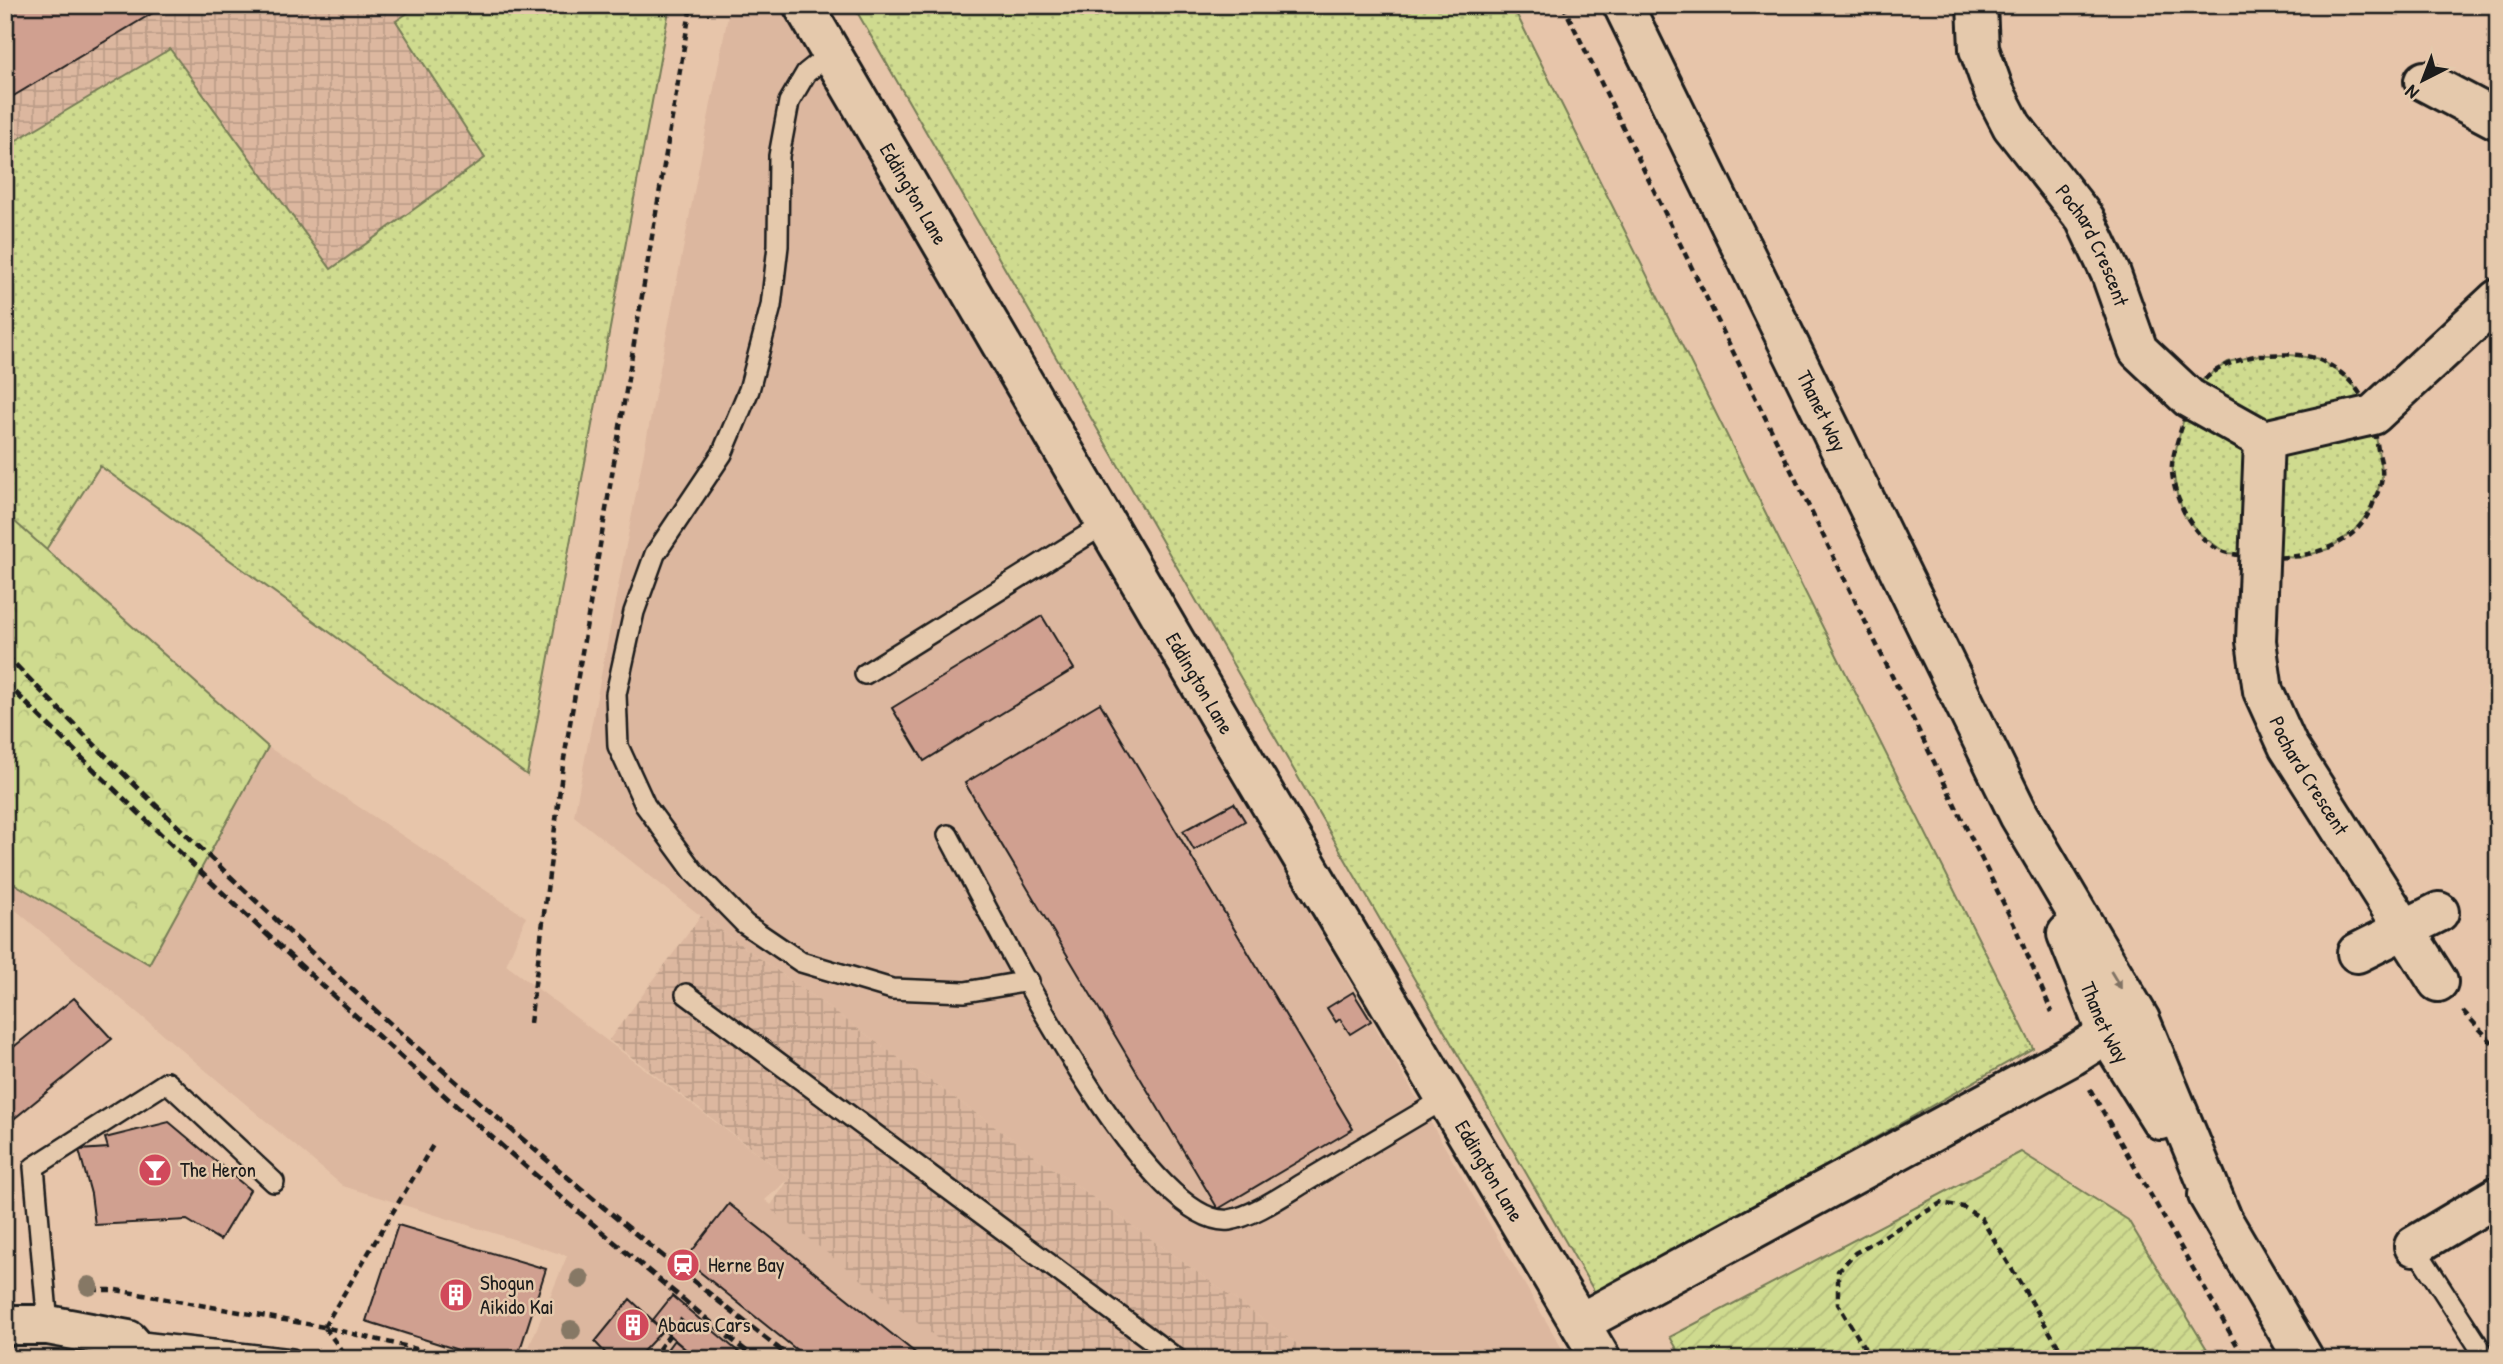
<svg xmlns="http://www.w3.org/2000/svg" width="2503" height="1364" font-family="'Patrick Hand',sans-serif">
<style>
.built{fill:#dcb79f}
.industrial{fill:url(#industrial-grid)}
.grass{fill:url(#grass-dots);stroke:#767c56;stroke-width:2}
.forest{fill:url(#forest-crowns);stroke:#767c56;stroke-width:2}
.garden{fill:url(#garden-furrows);stroke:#767c56;stroke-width:2}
.building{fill:#d0a090;stroke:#1c1c1c;stroke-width:2}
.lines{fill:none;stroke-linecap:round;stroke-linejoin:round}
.lane-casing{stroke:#1c1c1c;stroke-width:24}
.street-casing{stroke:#1c1c1c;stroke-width:44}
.secondary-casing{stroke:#1c1c1c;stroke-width:44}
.primary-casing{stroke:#1c1c1c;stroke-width:44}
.path{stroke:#1c1c1c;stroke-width:4.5;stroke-dasharray:7 5;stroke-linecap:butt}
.lane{stroke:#e5c9ac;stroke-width:19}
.street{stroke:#e5c9ac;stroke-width:38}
.secondary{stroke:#e5c9ac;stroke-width:38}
.primary{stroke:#e5c9ac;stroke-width:38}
.rail{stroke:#1c1c1c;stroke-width:5;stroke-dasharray:10 5;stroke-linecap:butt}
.tree{fill:#867865}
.oneway{fill:#807264}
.labels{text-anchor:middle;stroke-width:5;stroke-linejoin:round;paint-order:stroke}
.street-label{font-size:21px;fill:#1c1c1c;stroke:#e5c9ac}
.poi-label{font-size:21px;fill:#1c1c1c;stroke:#e5c9ac;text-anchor:start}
</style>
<defs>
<pattern id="industrial-grid" width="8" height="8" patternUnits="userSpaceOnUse" patternTransform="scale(1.75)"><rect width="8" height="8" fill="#dcb79f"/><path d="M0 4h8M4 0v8" fill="none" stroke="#bc9d88"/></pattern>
<pattern id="grass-dots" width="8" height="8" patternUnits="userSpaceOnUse" patternTransform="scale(1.75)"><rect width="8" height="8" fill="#cfdb8f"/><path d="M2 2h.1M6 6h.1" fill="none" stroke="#b1bb7b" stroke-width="1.8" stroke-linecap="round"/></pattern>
<pattern id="forest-crowns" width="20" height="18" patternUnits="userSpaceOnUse" patternTransform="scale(1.75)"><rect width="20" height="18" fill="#cfdb8f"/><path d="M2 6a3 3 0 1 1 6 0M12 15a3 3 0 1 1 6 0" fill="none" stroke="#b1bb7b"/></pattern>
<pattern id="garden-furrows" width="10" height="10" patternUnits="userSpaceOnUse" patternTransform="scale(1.75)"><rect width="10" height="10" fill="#cfdb8f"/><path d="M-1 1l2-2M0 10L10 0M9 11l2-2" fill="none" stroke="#b1bb7b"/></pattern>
</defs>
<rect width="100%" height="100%" fill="#e7c5aa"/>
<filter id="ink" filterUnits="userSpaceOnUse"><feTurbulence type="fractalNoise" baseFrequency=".0143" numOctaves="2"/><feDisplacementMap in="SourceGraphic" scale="14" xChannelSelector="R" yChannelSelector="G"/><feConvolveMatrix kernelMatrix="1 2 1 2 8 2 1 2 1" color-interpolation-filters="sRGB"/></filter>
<g filter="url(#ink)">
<path class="built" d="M730,5H782L1568,1359H1318L701,916L574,816Z
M5,513L268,747L526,917L506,965L790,1178L765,1200L967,1359H524L567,1256L343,1186L5,901Z"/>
<path class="industrial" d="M5,5H419L396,22L486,158L330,270L170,49L5,147Z
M701,916L1318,1359H964L769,1208L790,1178L609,1040Z"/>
<path class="grass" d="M419,5H670L527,775L100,466L45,551L5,513V147L170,49L331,269L485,158L396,21Z
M853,5H1512L2033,1048L1597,1296Z
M2259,355H2290L2320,359L2351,381L2373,415L2382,477L2372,508L2352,533L2328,549L2299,558L2226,553L2201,535L2185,517L2177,494L2172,465L2189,398L2201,381L2228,362Z"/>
<path class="forest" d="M5,513L268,747L149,964L5,878Z"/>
<path class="garden" d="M2021,1152L2128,1220L2213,1359H1683L1670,1337Z"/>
<path class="building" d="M5,5H166L5,101Z
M1042,616L1074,669L924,761L892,708Z
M1100,703L1353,1129L1218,1209L965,783Z
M1234,803L1245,821L1194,850L1183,831Z
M1353,992L1371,1021L1350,1034L1340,1019L1336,1022L1327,1008Z
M74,998L112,1039L10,1122L5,1116V1054Z
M169,1122L250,1190L220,1240L187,1220L95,1225L91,1194L79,1150L108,1148L105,1138Z
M729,1204L923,1359H808L685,1260Z
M398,1225L546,1269L517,1359H487L366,1321Z
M672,1296L747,1359H697L669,1335L652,1321Z
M630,1299L663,1330L636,1359H611L595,1342Z
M674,1340L697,1359H660Z"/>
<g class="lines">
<defs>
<path id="lane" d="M831,53L806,73L789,102L779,156L778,246L771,306L749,390L722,454L655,554L634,612L616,694L618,746L645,805L694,872L745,924L801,962L892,989L965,992L1029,981
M865,674L1108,522
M948,835C987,906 1143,1229 1229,1220C1252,1217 1285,1194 1305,1182C1352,1154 1399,1126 1446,1098
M686,994L1177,1359
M2414,1246L2487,1359
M48,1325L34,1167L167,1082L274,1182
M133,1341L292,1359"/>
<g id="street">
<path id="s1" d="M1977,5L1979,49L1994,91L2012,126L2085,219L2111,274L2138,350L2189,398L2264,440L2373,415L2498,299"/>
<path d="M2424,81L2498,120"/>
<path id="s2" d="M2264,440L2256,641L2263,691L2288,746L2438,982"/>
<path d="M2357,953L2439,912"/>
<path d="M2414,1246L2498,1196"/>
<path d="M1580,1323L2072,1056L2107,1034"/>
</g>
<g id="secondary">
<path id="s3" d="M803,5L1239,751L1601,1359"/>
<path d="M5,1325H48L128,1340L145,1359"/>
</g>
<g id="primary">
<path id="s4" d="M1623,5L2019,815L2140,1020L2221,1216"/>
<path id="s5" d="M2067,934L2107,1034L2161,1120"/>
<path d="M2208,1195L2304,1359"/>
</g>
</defs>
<use href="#lane" class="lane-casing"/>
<use href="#street" class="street-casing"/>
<use href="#secondary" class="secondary-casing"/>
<use href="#primary" class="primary-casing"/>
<path class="path" d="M1563,5L2015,927L2052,1012
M2259,355C2278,355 2304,352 2322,361C2361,381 2372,409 2378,450C2380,458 2383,468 2382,476C2382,484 2377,494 2374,501C2355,559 2278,564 2228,553C2196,546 2170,495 2172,464C2174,451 2179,436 2183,423C2194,378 2215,365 2259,355Z
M2463,1011L2498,1049
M530,1023L563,765L691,5
M2090,1089L2245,1359
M92,1290H116L324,1327L459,1359
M324,1327L433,1145
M325,1328L348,1359
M651,1359L682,1319
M1871,1359L1838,1304V1271L1855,1253L1941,1203L1963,1207L1981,1218L2066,1359"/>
<use href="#lane" class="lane"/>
<use href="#street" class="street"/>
<use href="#secondary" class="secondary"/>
<use href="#primary" class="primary"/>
<path class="rail" d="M5,654C250,907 514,1142 792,1359
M5,682C244,920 493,1147 756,1359"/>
</g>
<g class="tree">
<circle cx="580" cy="1279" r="10"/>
<circle cx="89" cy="1286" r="10"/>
<circle cx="571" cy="1330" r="10"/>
</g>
<defs><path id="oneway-solid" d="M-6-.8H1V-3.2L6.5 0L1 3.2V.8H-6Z" transform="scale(1.75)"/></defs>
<use class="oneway" href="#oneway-solid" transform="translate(2116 980) rotate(59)"/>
</g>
<defs>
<symbol id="bar-disc" viewBox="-11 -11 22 22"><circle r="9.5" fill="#d1495b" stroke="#e5c9ac"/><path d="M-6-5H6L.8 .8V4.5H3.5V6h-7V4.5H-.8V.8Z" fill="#fff"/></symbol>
<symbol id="station-disc" viewBox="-11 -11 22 22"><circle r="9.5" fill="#d1495b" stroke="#e5c9ac"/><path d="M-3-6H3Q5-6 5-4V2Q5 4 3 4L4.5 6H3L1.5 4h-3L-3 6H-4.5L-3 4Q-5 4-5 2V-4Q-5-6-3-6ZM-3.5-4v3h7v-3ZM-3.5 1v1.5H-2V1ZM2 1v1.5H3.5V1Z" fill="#fff"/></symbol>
<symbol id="building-disc" viewBox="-11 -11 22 22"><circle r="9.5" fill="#d1495b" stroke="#e5c9ac"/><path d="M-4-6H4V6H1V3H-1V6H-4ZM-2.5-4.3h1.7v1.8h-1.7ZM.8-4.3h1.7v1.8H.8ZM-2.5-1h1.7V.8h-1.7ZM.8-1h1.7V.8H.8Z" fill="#fff"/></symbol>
</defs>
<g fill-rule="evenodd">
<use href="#bar-disc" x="136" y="1151" width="38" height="38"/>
<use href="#station-disc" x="664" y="1246" width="38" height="38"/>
<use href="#building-disc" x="437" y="1276" width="38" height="38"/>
<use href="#building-disc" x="614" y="1306" width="38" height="38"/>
</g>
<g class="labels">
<g class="street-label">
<text dy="7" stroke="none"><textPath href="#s3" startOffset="219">Eddington Lane</textPath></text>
<text dy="7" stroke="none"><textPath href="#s1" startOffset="273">Pochard Crescent</textPath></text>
<text dy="7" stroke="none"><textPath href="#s4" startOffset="452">Thanet Way</textPath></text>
<text dy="7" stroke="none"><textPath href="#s3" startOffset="786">Eddington Lane</textPath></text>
<text dy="7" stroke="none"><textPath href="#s2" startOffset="348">Pochard Crescent</textPath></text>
<text dy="7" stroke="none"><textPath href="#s5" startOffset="96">Thanet Way</textPath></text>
<text dy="7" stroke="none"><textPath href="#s3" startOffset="1353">Eddington Lane</textPath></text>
</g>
<g class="poi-label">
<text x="180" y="1177">The Heron</text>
<text x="708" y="1272">Herne Bay</text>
<text x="480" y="1290">Shogun<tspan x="480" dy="24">Aikido Kai</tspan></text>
<text x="658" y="1332">Abacus Cars</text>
</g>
</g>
<rect width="2503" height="1364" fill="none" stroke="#e5c9ac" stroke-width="28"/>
<rect x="14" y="14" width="2475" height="1336" fill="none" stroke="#1c1c1c" stroke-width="2.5" filter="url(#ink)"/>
<g transform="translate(2423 80) rotate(222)" stroke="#e5c9ac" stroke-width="5" paint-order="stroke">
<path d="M0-5L12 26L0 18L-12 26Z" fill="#1c1c1c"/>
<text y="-10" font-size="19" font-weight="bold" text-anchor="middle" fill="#1c1c1c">N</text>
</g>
</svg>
